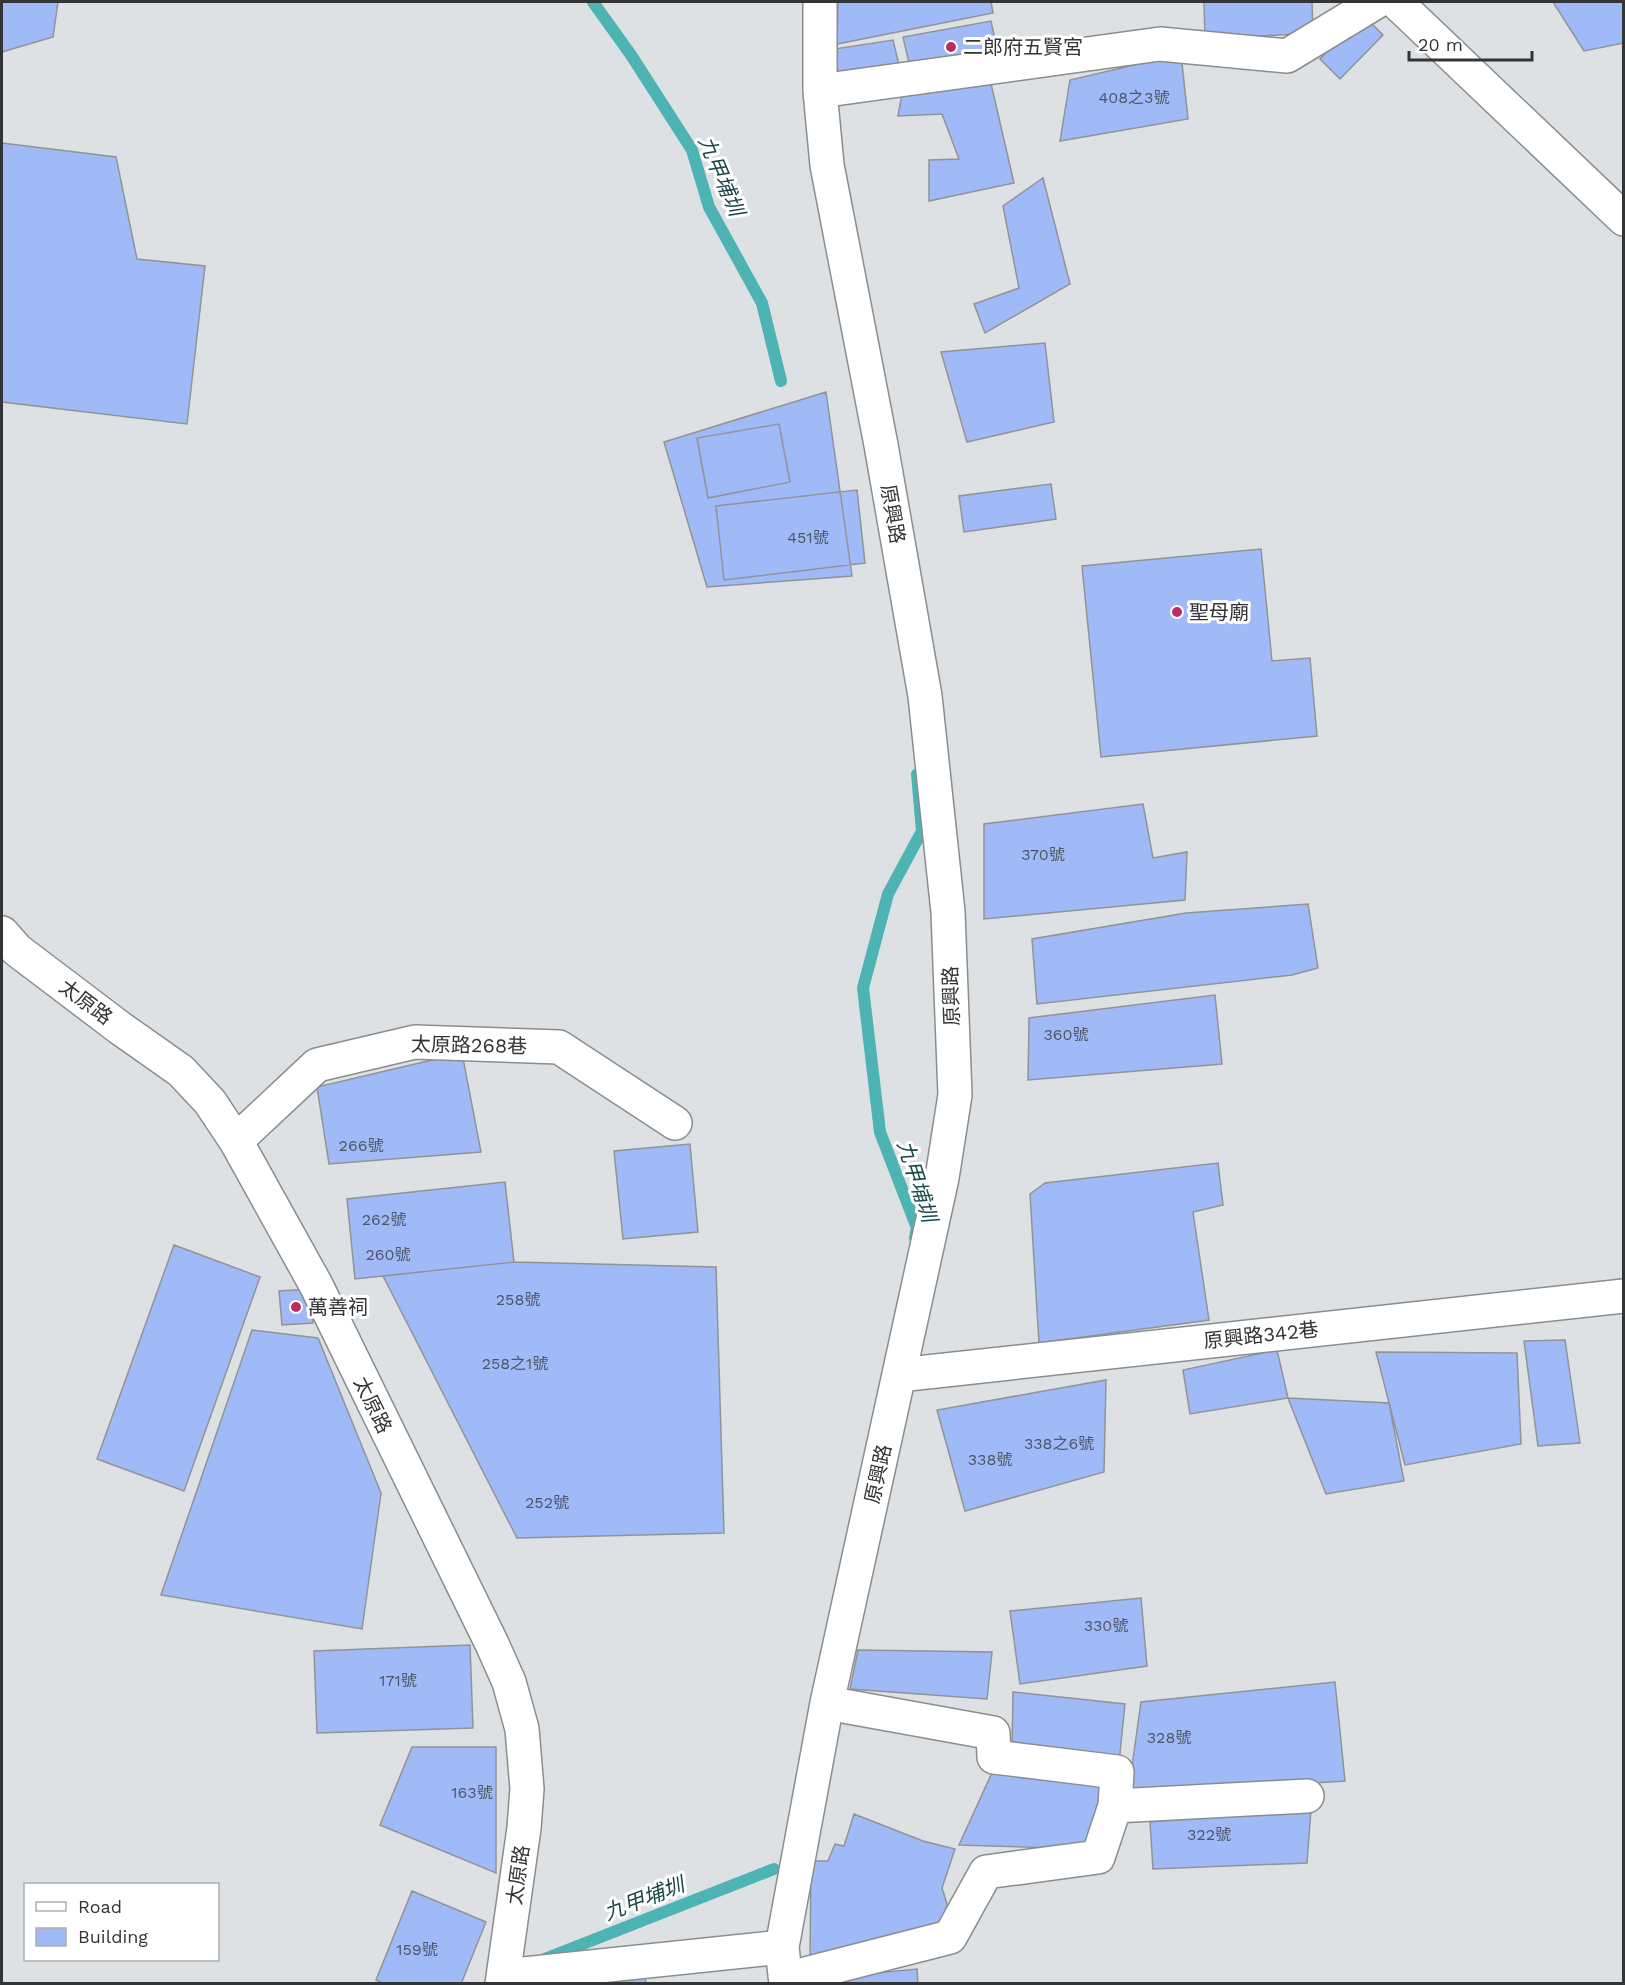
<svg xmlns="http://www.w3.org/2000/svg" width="1625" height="1985" font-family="'Work Sans','Noto Sans TC',sans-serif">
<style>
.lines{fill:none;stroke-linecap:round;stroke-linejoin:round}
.stream{stroke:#4eb3b3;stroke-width:12}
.building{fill:#a0baf8;stroke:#919396;stroke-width:1.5}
.minor-casing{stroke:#8a8d8f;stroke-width:36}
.minor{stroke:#fff;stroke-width:33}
.poi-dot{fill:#ba2e63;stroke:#fff;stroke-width:2}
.labels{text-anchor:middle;stroke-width:6;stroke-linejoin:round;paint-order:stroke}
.number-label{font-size:16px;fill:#4e5666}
.poi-label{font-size:20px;fill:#333435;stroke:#fff;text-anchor:start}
.street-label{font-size:20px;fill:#333435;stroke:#fff}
.water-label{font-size:21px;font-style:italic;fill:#1a4848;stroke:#fff}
</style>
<rect width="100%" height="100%" fill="#dee1e3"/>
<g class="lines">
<path class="stream" d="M593,2L631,55L692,150L709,207L762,303L781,381
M915,1238L917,1228L880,1132L863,988L888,894L922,831L917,774
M542,1960L774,1869"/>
</g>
<path class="building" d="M2,2H58L53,37L2,52Z
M838,2H991L993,13L837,44Z
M1204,2H1312L1313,33L1205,39Z
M1553,2H1624V43L1584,51Z
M1362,14L1383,35L1340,79L1320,59Z
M991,21L999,58L911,72L903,37Z
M893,40L900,69L835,83L828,50Z
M1181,54L1188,119L1060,141L1070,80Z
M989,75L1014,183L929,201V160L959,159L942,114L898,116L904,83Z
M2,143L116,157L137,259L205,266L187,424L2,402Z
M1043,178L1070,284L985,333L974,304L1019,288L1003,206Z
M1045,343L1054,422L967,442L941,352Z
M826,392L852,576L707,587L664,442Z
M779,424L790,482L708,498L697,438Z
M1051,484L1056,519L964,532L959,496Z
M857,490L865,563L724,580L716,506Z
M1261,549L1272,661L1310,658L1317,736L1101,757L1082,566Z
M1143,804L1153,858L1187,852L1185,900L984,919V824Z
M1308,904L1318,968L1292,975L1037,1004L1032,939L1186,913Z
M1215,995L1222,1064L1028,1080L1029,1018Z
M462,1053L481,1152L329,1164L317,1087Z
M690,1144L698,1232L623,1239L614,1151Z
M1218,1163L1223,1205L1193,1212L1209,1320L1039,1343L1030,1194L1045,1183Z
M505,1182L514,1262L355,1279L347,1199Z
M174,1245L260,1277L184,1491L97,1459Z
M514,1262L716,1267L724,1533L517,1538L383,1276Z
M311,1289L313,1323L282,1325L279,1291Z
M252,1330L318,1338L381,1493L362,1629L161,1595Z
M1565,1340L1580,1443L1538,1446L1524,1341Z
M1277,1350L1288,1398L1190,1414L1183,1370Z
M1376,1352L1517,1353L1521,1444L1405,1465Z
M1106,1380L1104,1472L965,1511L937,1410Z
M1288,1398L1389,1403L1404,1481L1326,1494Z
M1141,1598L1147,1666L1020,1684L1010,1611Z
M470,1645L473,1728L317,1733L314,1651Z
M858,1650L992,1652L987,1699L850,1689Z
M1335,1682L1345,1781L1128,1795L1141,1702Z
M1013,1692L1125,1704L1119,1763L1012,1750Z
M412,1747H496V1873L380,1825Z
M996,1764L1061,1771L1060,1782L1103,1784L1085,1849L959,1845Z
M1311,1809L1307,1863L1153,1869L1150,1822Z
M854,1814L923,1841L955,1849L942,1888L953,1923L810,1962L811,1861H828L835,1844L844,1846Z
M412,1891L486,1922L461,1984H384L376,1980Z
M917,1969L918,1984H815L814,1979Z
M645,1976L646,1984H560Z"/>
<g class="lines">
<defs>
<path id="minor" d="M1396,2L1624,219
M820,91L1160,44L1287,56L1376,2
M2,933L17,950L120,1028L181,1071L210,1102L236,1141L316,1285L492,1644L509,1682L522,1729L527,1789L524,1828L502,1984
M236,1141L317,1065L415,1042L559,1047L675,1123
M899,1375L1624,1296
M827,1703L993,1733L994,1757L1117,1772L1115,1806L1307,1796
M504,1976L782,1947
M786,1979L950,1937L986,1872L1098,1857L1115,1806
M786,1984L782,1947L827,1703L942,1178L955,1095L948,912L925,696L881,445L827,165L820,91V2"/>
</defs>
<use href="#minor" class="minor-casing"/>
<use href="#minor" class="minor"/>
</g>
<g class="poi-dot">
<circle cx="951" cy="47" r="6"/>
<circle cx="1177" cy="612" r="6"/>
<circle cx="296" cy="1307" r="6"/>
</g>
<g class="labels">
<g class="number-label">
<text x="1134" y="103">408之3號</text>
<text x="808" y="543">451號</text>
<text x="1043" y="860">370號</text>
<text x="1066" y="1040">360號</text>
<text x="361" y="1151">266號</text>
<text x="384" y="1225">262號</text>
<text x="388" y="1260">260號</text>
<text x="518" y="1305">258號</text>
<text x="515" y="1369">258之1號</text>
<text x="1059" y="1449">338之6號</text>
<text x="990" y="1465">338號</text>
<text x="547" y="1508">252號</text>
<text x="1106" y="1631">330號</text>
<text x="398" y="1686">171號</text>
<text x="1169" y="1743">328號</text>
<text x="472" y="1798">163號</text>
<text x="1209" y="1840">322號</text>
<text x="417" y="1955">159號</text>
</g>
<g class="poi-label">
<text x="963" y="54">二郎府五賢宮</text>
<text x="1189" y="619">聖母廟</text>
<text x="308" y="1314">萬善祠</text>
</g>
<g class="street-label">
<text transform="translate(893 514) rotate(80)" y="7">原興路</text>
<text transform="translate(951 996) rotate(-92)" y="7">原興路</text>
<text transform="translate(86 1002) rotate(37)" y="7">太原路</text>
<text transform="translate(469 1045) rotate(1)" y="7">太原路268巷</text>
<text transform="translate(1261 1335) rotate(-6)" y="7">原興路342巷</text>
<text transform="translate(373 1405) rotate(64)" y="7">太原路</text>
<text transform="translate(878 1474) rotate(-78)" y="7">原興路</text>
<text transform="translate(518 1875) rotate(-82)" y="7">太原路</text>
</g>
<g class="water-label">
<text transform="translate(721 176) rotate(67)" y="7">九甲埔圳</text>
<text transform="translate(917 1181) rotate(72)" y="7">九甲埔圳</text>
<text transform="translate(644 1899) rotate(-21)" y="7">九甲埔圳</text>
</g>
</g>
<rect width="1625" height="1985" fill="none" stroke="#333435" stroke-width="6"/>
<rect x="24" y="1883" width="195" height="78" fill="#ffffff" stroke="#adaeae" stroke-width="1.5"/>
<rect x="36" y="1902" width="30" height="9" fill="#ffffff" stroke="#adaeae" stroke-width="1.5"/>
<text x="78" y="1913" font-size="18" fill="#333435">Road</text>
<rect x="36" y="1928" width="30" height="18" fill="#a0baf8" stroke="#adaeae" stroke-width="1.5"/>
<text x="78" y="1943" font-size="18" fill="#333435">Building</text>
<path d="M1409 51v9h123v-9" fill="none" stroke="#333435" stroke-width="3"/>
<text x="1418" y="51" font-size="18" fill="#333435" stroke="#ffffff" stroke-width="4.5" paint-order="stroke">20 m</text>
</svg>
